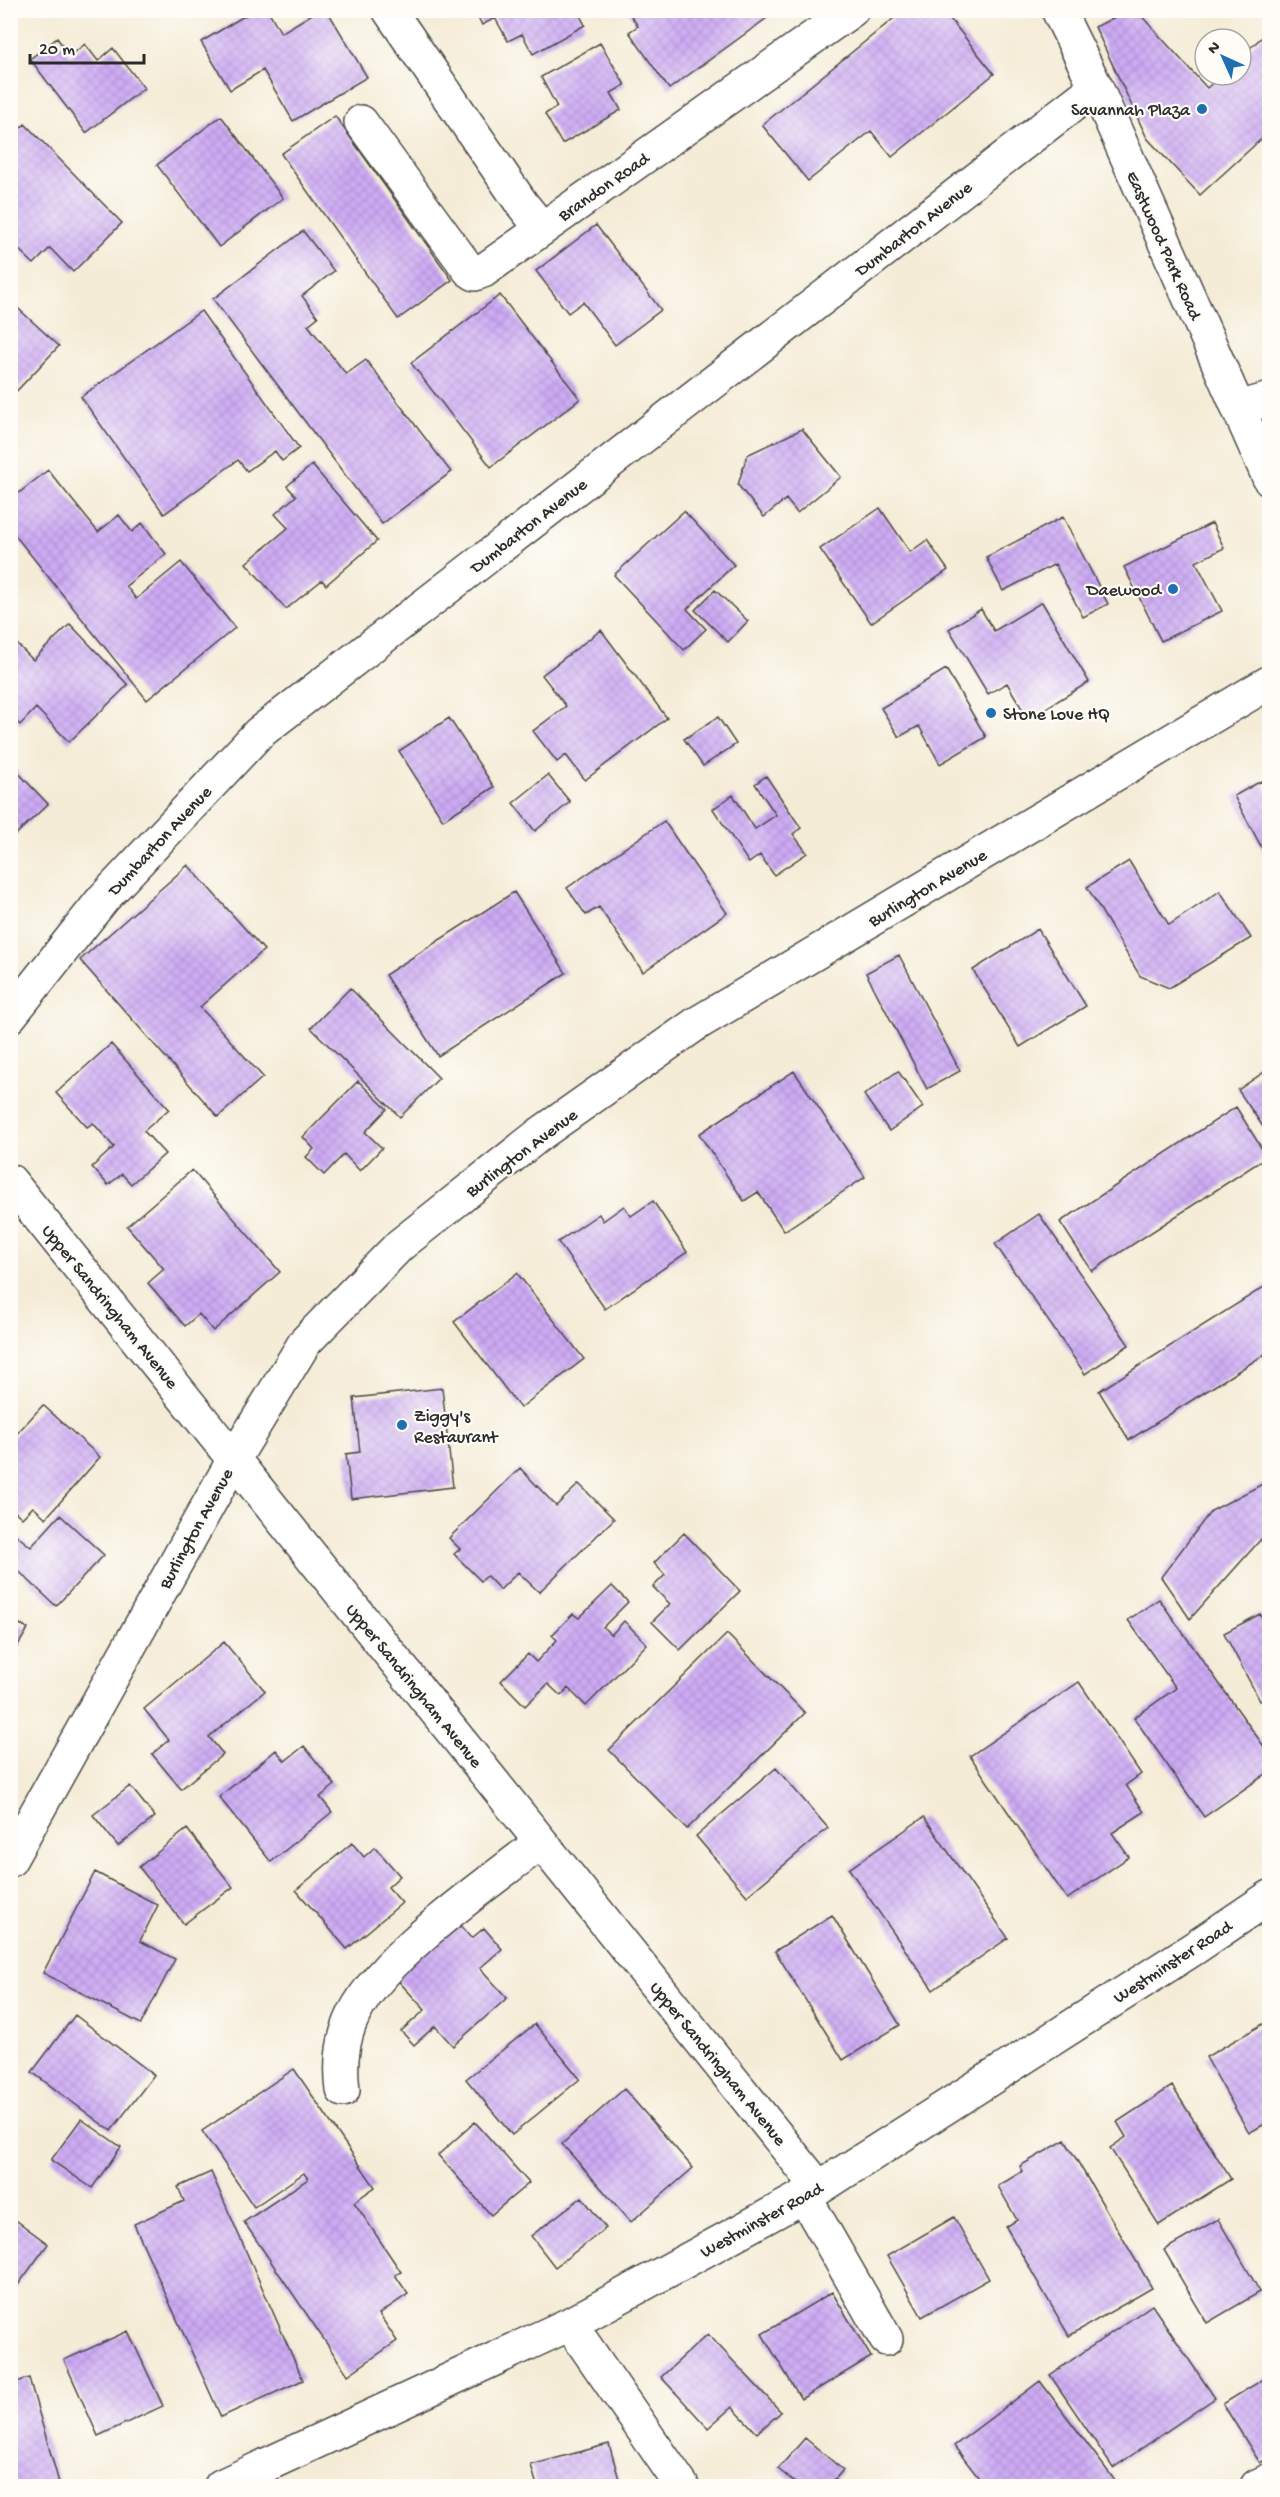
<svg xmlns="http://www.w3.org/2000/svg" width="1280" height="2497" font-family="'Gochi Hand',sans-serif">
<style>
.building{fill:url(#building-cross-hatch)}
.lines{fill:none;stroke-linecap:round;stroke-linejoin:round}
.minor-casing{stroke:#494845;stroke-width:36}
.major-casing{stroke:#494845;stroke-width:36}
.minor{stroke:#fff;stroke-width:33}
.major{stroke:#fff;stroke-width:33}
.poi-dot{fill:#1f6fb2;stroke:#fdfcf7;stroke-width:2}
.labels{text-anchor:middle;stroke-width:4.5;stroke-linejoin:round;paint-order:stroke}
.poi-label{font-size:18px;fill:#2b2b2b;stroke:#fdfcf7;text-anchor:end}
.street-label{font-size:18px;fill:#2b2b2b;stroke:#fdfcf7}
</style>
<defs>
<pattern id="building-cross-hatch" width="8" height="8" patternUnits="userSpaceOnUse" patternTransform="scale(1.5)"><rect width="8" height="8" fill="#cdabf4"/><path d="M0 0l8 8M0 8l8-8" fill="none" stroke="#b093d1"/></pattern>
</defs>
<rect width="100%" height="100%" fill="#fdfcf7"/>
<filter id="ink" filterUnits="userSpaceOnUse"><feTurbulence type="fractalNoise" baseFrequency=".0167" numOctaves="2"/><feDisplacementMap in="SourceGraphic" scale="12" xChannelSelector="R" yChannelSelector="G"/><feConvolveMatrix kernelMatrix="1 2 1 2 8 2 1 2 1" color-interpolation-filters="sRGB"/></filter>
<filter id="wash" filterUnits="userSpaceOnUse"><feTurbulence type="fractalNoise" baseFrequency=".008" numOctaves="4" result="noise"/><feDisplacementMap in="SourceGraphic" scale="24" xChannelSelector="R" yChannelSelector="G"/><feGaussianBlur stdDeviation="1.35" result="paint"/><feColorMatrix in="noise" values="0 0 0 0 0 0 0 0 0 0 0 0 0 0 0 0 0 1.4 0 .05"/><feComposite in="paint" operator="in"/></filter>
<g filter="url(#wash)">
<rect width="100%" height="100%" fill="#f5ecd7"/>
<g id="blocks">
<path class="building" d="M254,10H268L281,33L319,10H327L367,77L293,121L263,70L230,90L201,42Z
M474,10H577L585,25L533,54L522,34L508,41L495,18L482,25Z
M627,10H778L669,89L629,32L638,26Z
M904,10H943L994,74L892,157L871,131L808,181L762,125Z
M1129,10H1136L1207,88L1221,75H1241V56L1270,30V131L1200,195L1147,138L1095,27Z
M57,38L70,56L85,44L98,61L113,48L144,88L86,133L30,59Z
M600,43L625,85L611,93L621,110L562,144L545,114L557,107L541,77Z
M221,116L283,198L219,247L157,165Z
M335,116L452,280L398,319L281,154Z
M25,124L122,223L73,272L50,248L34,264L10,241V138Z
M596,225L661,310L615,345L583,302L568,313L536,271Z
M303,231L334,271L302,296L318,317L308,325L346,374L366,360L451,472L382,524L213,299Z
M500,295L580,399L491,467L411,363Z
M10,301L59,346L10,398Z
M201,311L299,448L282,461L275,451L247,471L238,460L164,514L81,397Z
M802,429L841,477L797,513L786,499L764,517L738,485L747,455Z
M312,465L377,541L326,585L322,580L286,609L246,563L288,528L275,514L296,496L287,486Z
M48,470L98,532L119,515L132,532L142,523L166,554L126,586L136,599L181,562L235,628L147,700L10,529V500Z
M880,508L910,552L927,540L948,570L871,623L820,549Z
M684,511L734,565L687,609L706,629L684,650L614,575Z
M1063,517L1108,604L1083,617L1055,564L1003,591L986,557Z
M1212,523L1224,548L1196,562L1222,611L1161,641L1124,567Z
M715,590L748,621L728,642L695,610Z
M1042,602L1089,682L1028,719L1007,683L988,694L949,629L981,609L994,631Z
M70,624L128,685L69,742L36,708L20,725L10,715V637L33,660Z
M601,630L667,718L585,780L566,755L557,762L533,731L566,706L542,675Z
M946,669L986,737L940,764L919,726L899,737L881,708Z
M718,717L736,744L703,766L684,739Z
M449,718L494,787L443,820L399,751Z
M10,764L48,804L10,840Z
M548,775L570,802L535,831L513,803Z
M766,776L801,828L793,834L807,853L774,875L760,855L749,863L713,809L733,795L755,829L776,815L755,784Z
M1261,781L1270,794V863L1234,796Z
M664,821L727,913L643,972L599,907L586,915L567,888Z
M1129,861L1169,925L1220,891L1251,938L1169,988L1140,976L1087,887Z
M188,865L264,950L200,1007L263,1077L218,1117L80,960Z
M514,892L566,973L438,1056L385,975Z
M1038,929L1086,1006L1020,1047L973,970Z
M899,955L960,1071L927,1089L866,973Z
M350,988L439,1078L400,1117L311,1028Z
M111,1044L169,1109L144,1131L165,1154L131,1184L122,1174L108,1185L92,1167L114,1147L93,1123L87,1127L56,1093Z
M1270,1068V1137L1238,1090Z
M794,1071L865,1177L784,1231L758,1192L744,1201L699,1134Z
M898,1071L923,1107L889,1131L864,1095Z
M358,1081L387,1109L365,1132L382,1148L360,1171L344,1154L324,1175L306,1157L314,1149L303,1137Z
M1236,1107L1267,1157L1092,1271L1060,1222Z
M192,1170L280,1272L213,1331L199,1314L185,1326L148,1283L164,1269L127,1226Z
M653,1201L687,1252L605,1309L558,1242L599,1214L603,1221L624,1206L631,1216Z
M1039,1214L1129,1345L1085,1374L995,1244Z
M517,1273L584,1359L520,1408L454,1322Z
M1270,1283V1351L1129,1440L1099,1391Z
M442,1388L453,1487L351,1499L346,1454L360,1452L354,1398Z
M43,1405L100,1457L46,1518L33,1507L22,1518L10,1507V1441Z
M520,1468L556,1506L579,1484L614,1519L539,1592L518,1572L500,1590L487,1576L481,1581L454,1554L460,1549L449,1538Z
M1270,1480V1552L1262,1538L1190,1619L1161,1577L1211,1511Z
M60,1515L104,1555L56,1606L10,1563V1530L31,1547Z
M684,1533L740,1591L680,1650L652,1622L670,1604L653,1587L665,1575L654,1563Z
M612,1586L628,1602L603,1627L611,1635L624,1621L647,1644L586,1706L568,1688L561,1696L548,1684L525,1706L501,1681L528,1654L536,1662L557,1640L552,1635L573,1614L579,1618Z
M1159,1599L1270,1755V1771L1204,1817L1134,1718L1176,1688L1128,1620Z
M1260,1614L1270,1630V1696L1260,1701L1224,1633Z
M10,1618L28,1629L10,1658Z
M727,1634L805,1713L687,1829L609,1750Z
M224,1642L265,1691L209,1737L223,1754L181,1789L152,1754L169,1740L144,1709Z
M1079,1682L1141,1774L1126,1785L1144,1812L1112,1833L1129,1857L1067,1899L970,1756Z
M304,1746L335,1785L320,1797L332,1812L271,1862L219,1797L276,1750L285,1761Z
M776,1768L828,1828L747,1896L696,1836Z
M130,1786L155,1817L118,1846L93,1815Z
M924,1817L1008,1938L933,1990L849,1869Z
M187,1829L233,1887L184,1924L139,1867Z
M352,1843L364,1857L375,1847L400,1876L388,1887L402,1903L347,1949L296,1890Z
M95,1872L158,1905L140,1941L175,1959L141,2024L43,1973Z
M832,1915L900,2025L843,2060L775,1951Z
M456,1920L472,1938L484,1928L502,1949L480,1968L507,1998L453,2046L435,2026L414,2045L401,2031L425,2010L393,1975Z
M75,2015L154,2075L111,2131L32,2072Z
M1270,2020V2121L1249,2133L1206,2057Z
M535,2024L580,2079L512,2135L466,2079Z
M294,2069L375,2187L354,2202L401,2272L395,2275L408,2294L379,2314L397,2341L348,2375L244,2222L308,2179L304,2173L254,2207L202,2131Z
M1172,2086L1231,2179L1159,2225L1110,2148L1126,2137L1117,2122Z
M624,2089L693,2168L631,2222L562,2144Z
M81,2119L121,2147L92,2188L51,2160Z
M475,2122L529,2183L491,2215L438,2155Z
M1065,2140L1152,2288L1069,2336L1006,2227L1017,2220L998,2186L1023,2171L1020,2166Z
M211,2172L303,2380L221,2417L134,2224L184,2201L178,2187Z
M582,2197L606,2228L555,2267L531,2236Z
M954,2217L989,2279L922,2317L887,2256Z
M13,2218L48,2244L10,2296V2222Z
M1218,2219L1260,2292L1207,2323L1164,2250Z
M832,2292L871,2357L801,2399L762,2334Z
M1152,2305L1215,2398L1113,2468L1050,2375Z
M128,2331L163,2406L98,2436L64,2360Z
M708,2334L781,2412L757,2433L732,2407L708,2428L661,2377Z
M1270,2375V2457L1260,2463L1223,2404Z
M29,2378L60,2486H10V2384Z
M1040,2381L1119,2486H985L954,2446Z
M805,2438L843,2470L829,2486H799L778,2469Z
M609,2444L621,2486H537L531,2465Z"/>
</g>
</g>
<g filter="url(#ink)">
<use href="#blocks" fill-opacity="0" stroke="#494845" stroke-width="1.5"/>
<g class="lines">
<defs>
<path id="minor" d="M389,10L522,204L542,229L852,10
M361,122L469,270L475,274L483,271L542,229
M1238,408L1270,399
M10,1016L103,899L259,733L1096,87
M10,1181L819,2188
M10,1860L234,1459L305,1342L400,1245L540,1134L696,1024L1270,682
M343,2090C340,2067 341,2046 350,2023C374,1960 487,1885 541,1842
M804,2196L886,2339
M570,2324L682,2486
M221,2486L570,2324L819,2188L1193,1949L1270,1897
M1257,2486L1270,2480"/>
<path id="major" d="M1058,10L1096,87L1270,480"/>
</defs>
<use href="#minor" class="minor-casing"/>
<use href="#major" class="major-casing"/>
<use href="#minor" class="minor"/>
<use href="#major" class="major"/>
</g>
</g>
<g class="poi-dot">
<circle cx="1202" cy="109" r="6"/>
<circle cx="1173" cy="589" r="6"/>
<circle cx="991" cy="713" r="6"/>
<circle cx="402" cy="1425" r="6"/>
</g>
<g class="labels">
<g class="poi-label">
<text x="1190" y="115">Savannah Plaza</text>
<text x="1161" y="595">Daewood</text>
<text x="1003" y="719" text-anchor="start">Stone Love HQ</text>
<text x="414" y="1421" text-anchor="start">Ziggy's<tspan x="414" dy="21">Restaurant</tspan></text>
</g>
<g class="street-label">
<text transform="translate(603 186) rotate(-35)" y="6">Brandon Road</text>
<text transform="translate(913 228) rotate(-38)" y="6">Dumbarton Avenue</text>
<text transform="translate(1165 245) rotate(66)" y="6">Eastwood Park Road</text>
<text transform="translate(528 525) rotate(-38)" y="6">Dumbarton Avenue</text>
<text transform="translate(159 840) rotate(-47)" y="6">Dumbarton Avenue</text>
<text transform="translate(927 887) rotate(-31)" y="6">Burlington Avenue</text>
<text transform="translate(521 1152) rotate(-37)" y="6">Burlington Avenue</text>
<text transform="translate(111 1306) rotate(51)" y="6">Upper Sandringham Avenue</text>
<text transform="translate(195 1528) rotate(-61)" y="6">Burlington Avenue</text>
<text transform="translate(415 1685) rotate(51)" y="6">Upper Sandringham Avenue</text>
<text transform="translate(1172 1961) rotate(-33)" y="6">Westminster Road</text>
<text transform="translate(719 2063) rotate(51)" y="6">Upper Sandringham Avenue</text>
<text transform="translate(761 2219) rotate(-29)" y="6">Westminster Road</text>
</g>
</g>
<rect width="1280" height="2497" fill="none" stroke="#fdfcf7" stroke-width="36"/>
<g transform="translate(1223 57) rotate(315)"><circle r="28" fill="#fdfcf7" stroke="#a9a8a5" stroke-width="1.5"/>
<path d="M0-4.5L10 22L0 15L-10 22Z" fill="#1f6fb2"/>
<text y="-9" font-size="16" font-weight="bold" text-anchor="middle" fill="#2b2b2b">N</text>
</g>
<path d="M30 54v9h114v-9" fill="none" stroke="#2b2b2b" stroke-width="3"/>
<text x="39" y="54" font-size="18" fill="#2b2b2b" stroke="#fdfcf7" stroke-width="4.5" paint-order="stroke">20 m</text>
</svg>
